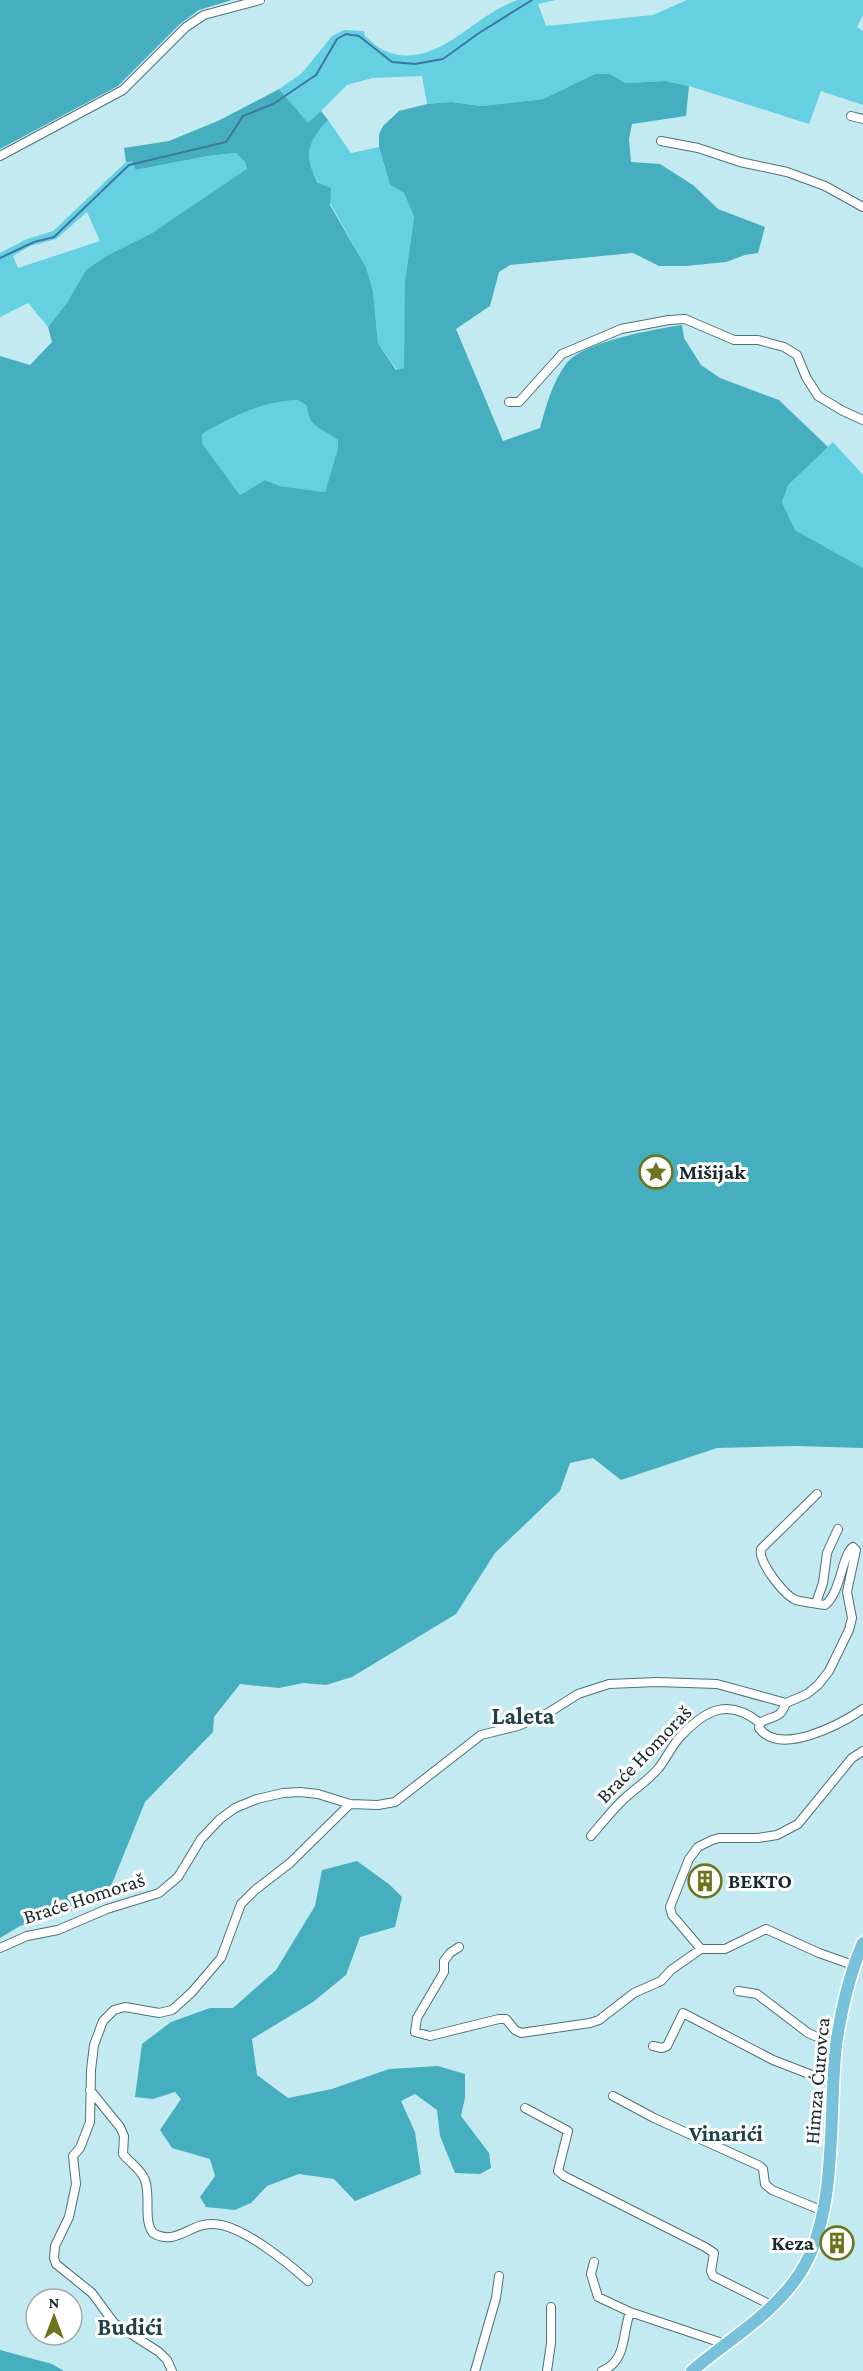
<svg xmlns="http://www.w3.org/2000/svg" width="863" height="2371" font-family="'Crimson Pro',serif">
<style>
.green{fill:#65d0e1;fill-rule:evenodd}
.forest{fill:#45afbf;fill-rule:evenodd}
.lines{fill:none;stroke-linecap:round;stroke-linejoin:round}
.stream{stroke:#3e77a5;stroke-width:2}
.minor-casing{stroke:#4e7177;stroke-width:10}
.primary-casing{stroke:#fff;stroke-width:15}
.minor{stroke:#fff;stroke-width:8}
.primary{stroke:#77c1da;stroke-width:12}
.labels{text-anchor:middle;stroke-width:6;stroke-linejoin:round;paint-order:stroke}
.poi-label{font-size:21px;font-weight:bold;fill:#19282a;stroke:#fff;text-anchor:start}
.street-label{font-size:21px;fill:#19282a;stroke:#fff}
.neighbourhood-label{font-size:22px;font-weight:bold;fill:#204247;stroke:#fff}
.quarter-label{font-size:24px;font-weight:bold;fill:#204247;stroke:#fff}
</style>
<rect width="100%" height="100%" fill="#c4eaf1"/>
<path class="green" d="M517,0H556L538,4L546,26L653,15L687,0H863V15L857,27L863,31V105L821,91L809,124L689,86L665,81L626,83L610,74H595L543,99L482,106L451,102L427,104L422,76L372,78L347,85L308,124L279,89L302,73L332,36L344,30L364,31L365,36C370,40 377,47 383,50C427,70 462,30 496,10C503,6 510,3 517,0Z
M328,120L351,153L379,147L390,185L404,193L414,217L405,281V368L397,370L378,343L373,291L366,267L312,171L307,150L315,135Z
M236,153L245,162L247,170L152,233L108,255L48,327L28,303L0,317V253L27,239L53,231L126,162L132,160L137,170L208,156ZM87,212L100,241L18,268L13,256L30,246L56,239Z
M298,400L307,406C308,428 322,428 338,440L339,449L325,492L280,486L265,480L240,495L202,443V434C234,416 260,402 298,400Z
M833,442L863,475V568L795,530L782,502L787,485Z"/>
<path class="forest" d="M0,0H232L199,10L180,24L118,86L0,149Z
M595,74H610L626,83L665,81L689,86L686,116L632,124L629,139L631,162L660,164L693,185L718,209L765,227L758,253L745,255L726,262L686,266H659L633,253L510,265L499,272L490,306L456,329L503,441L540,428C546,406 552,383 566,364C582,342 655,329 682,325L684,338L701,365L720,378L779,400L828,447L788,485L782,502L795,530L863,568V1448L795,1446L717,1448L621,1480L593,1458L570,1463L560,1491L495,1553L456,1614L352,1677L326,1685L303,1683L279,1688L240,1684L214,1717L213,1732L145,1802L105,1901L20,1926L0,1938V356L30,365L52,342L48,327L67,303L86,270L108,255L152,233L247,169L245,162L236,153L208,156L136,170L132,161L126,162L124,148L169,141L220,120L279,89L308,123L321,111L328,120C307,143 303,154 318,183L331,188L330,205L366,267L373,291L378,343L396,370L404,368L405,281L414,217L404,193L390,185L379,147V134L383,126L399,111L427,104L451,102L482,106L543,99ZM298,400L307,406C308,428 322,428 338,440V449L325,492L280,486L265,480L240,495L202,443V434C234,416 260,402 298,400Z
M357,1861L390,1885L402,1897L395,1927L360,1937L346,1975L313,2002L252,2039L257,2075L288,2098L332,2089L389,2069L438,2066L465,2074V2098L461,2116L489,2153L491,2168L480,2174L455,2173L440,2136L437,2110L415,2094L401,2101L415,2132L421,2174L355,2201L334,2179L299,2174L267,2186L251,2203L235,2210L206,2207L200,2197L215,2176L210,2159L172,2148L160,2130L181,2099L175,2092L153,2099L135,2097L142,2044L171,2022L210,2008H233L276,1970L315,1906L322,1870Z
M0,2350L52,2364L64,2371H0Z"/>
<g class="lines">
<path class="stream" d="M0,258L34,242L54,237L129,165L226,142L243,116L273,104L316,75L337,39L346,34L359,36L392,62L415,64L443,59L479,33L532,0"/>
<defs>
<path id="minor" d="M851,116L863,119
M661,141L698,148L740,162L787,172L825,186L863,207
M0,156L123,90L186,27L204,15L260,0
M509,402H519L562,354L621,329L669,320L685,319L734,340H758L784,347L797,355L806,377L818,396L843,411L863,420
M816,1603L823,1583L827,1553L838,1529
M786,1703L807,1694L818,1685L829,1671L849,1630L852,1618L847,1592L856,1550L853,1547C842,1554 841,1593 825,1605C818,1604 802,1602 796,1600C784,1595 758,1562 761,1549L817,1494
M591,1836C602,1823 613,1809 625,1798C636,1788 647,1781 657,1770C666,1760 671,1746 681,1736C706,1709 729,1698 760,1723
M459,1947L450,1953L444,1961V1972L417,2018L415,2032L430,2036L499,2019H506L515,2030L521,2033L590,2023L599,2020L634,1993L661,1981L671,1970L701,1949
M0,1948L27,1936L58,1930L107,1909L159,1893L178,1877L201,1839L220,1819L235,1808L257,1799L283,1793L300,1792L318,1794L350,1804L378,1805L395,1802L481,1735L518,1726L548,1713L578,1694L609,1684L657,1682L717,1684L786,1703C779,1721 774,1714 760,1723L759,1728C780,1757 841,1724 863,1709
M853,1965L819,1953L766,1929L725,1949H701L672,1915L670,1907L689,1859L698,1847L712,1840L719,1838H758L777,1835L798,1824L852,1758L863,1751
M738,1991L757,1994L808,2033L836,2045
M653,2046L662,2048L667,2046L683,2013L773,2060L835,2084
M90,2090L120,2127L124,2136L123,2154C130,2163 141,2169 145,2180C151,2197 143,2220 153,2233C176,2247 191,2222 214,2224C242,2225 288,2263 308,2281
M613,2096L654,2118L760,2166L763,2169L765,2184L772,2190L823,2211
M525,2108L568,2131L558,2171L564,2176L705,2247L714,2253L711,2271L713,2276L773,2306
M594,2262L591,2274L598,2297L630,2312L725,2344
M172,2371L167,2360L159,2352L114,2323L92,2293L56,2264L54,2258L55,2246L69,2217L76,2184L73,2156L80,2148L90,2122L91,2070L94,2045L103,2021L114,2010L125,2007L159,2013L172,2010L179,2004L192,1992L221,1958L241,1904L255,1890L290,1863L350,1804
M475,2371L496,2298L499,2276
M547,2371L551,2343V2307
M602,2371C627,2361 622,2334 630,2312"/>
<path id="primary" d="M692,2371C729,2339 773,2315 800,2273C839,2212 828,2115 836,2045C841,2011 849,1975 863,1943"/>
</defs>
<use href="#minor" class="minor-casing"/>
<use href="#primary" class="primary-casing"/>
<use href="#minor" class="minor"/>
<use href="#primary" class="primary"/>
</g>
<defs>
<symbol id="sight-ring" viewBox="-11 -11 22 22"><circle r="9.5" fill="#fff" stroke="#6e741c" stroke-width="1.5"/><path d="M0-6L1.8-2.2L6-1.7L2.9 1.2L3.7 5.4L0 3.3L-3.7 5.4L-2.9 1.2L-6-1.7L-1.8-2.2Z" fill="#6e741c"/></symbol>
<symbol id="building-ring" viewBox="-11 -11 22 22"><circle r="9.5" fill="#fff" stroke="#6e741c" stroke-width="1.5"/><path d="M-4-6H4V6H1V3H-1V6H-4ZM-2.5-4.3h1.7v1.8h-1.7ZM.8-4.3h1.7v1.8H.8ZM-2.5-1h1.7V.8h-1.7ZM.8-1h1.7V.8H.8Z" fill="#6e741c"/></symbol>
</defs>
<g fill-rule="evenodd">
<use href="#sight-ring" x="637" y="1153" width="38" height="38"/>
<use href="#building-ring" x="686" y="1862" width="38" height="38"/>
<use href="#building-ring" x="818" y="2224" width="38" height="38"/>
</g>
<g class="labels">
<g class="poi-label">
<text x="679" y="1179">Mišijak</text>
<text x="728" y="1888">BEKTO</text>
<text x="814" y="2250" text-anchor="end">Keza</text>
</g>
<g class="street-label">
<text transform="translate(644 1754) rotate(-46)" y="7">Braće Homoraš</text>
<text transform="translate(84 1898) rotate(-18)" y="7">Braće Homoraš</text>
<text transform="translate(817 2081) rotate(-85)" y="7">Himza Ćurovca</text>
</g>
<g class="neighbourhood-label">
<text x="726" y="2141">Vinarići</text>
</g>
<g class="quarter-label">
<text x="523" y="1724">Laleta</text>
<text x="130" y="2335">Budići</text>
</g>
</g>
<g transform="translate(54 2317)"><circle r="28" fill="#ffffff" stroke="#a3a9aa" stroke-width="1.5"/>
<path d="M0-4.5L10 22L0 15L-10 22Z" fill="#6e741c"/>
<text y="-9" font-size="16" font-weight="bold" text-anchor="middle" fill="#19282a">N</text>
</g>
</svg>
